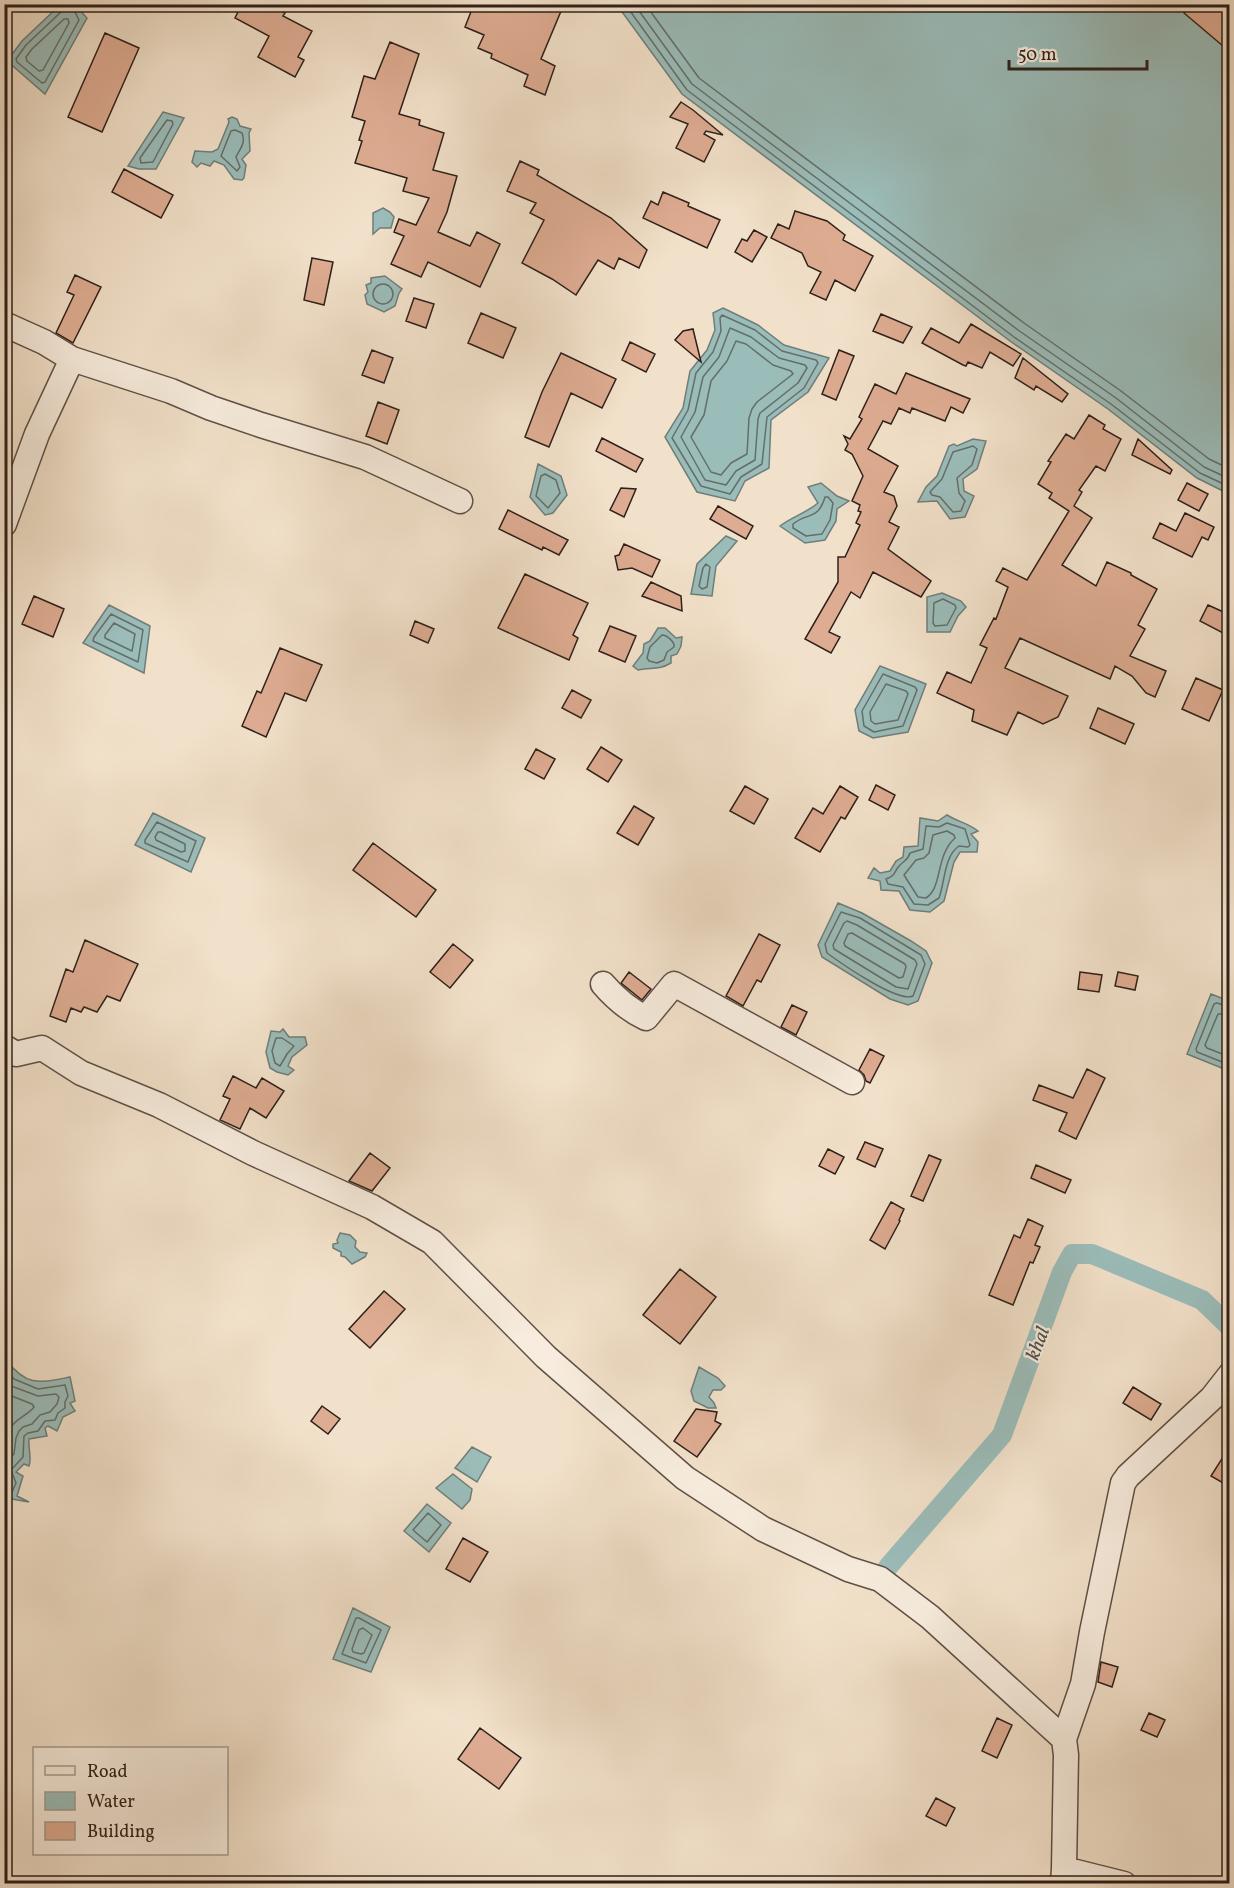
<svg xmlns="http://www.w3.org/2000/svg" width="1234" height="1888" font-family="Vollkorn,serif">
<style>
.water{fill:#9bbdba;stroke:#6f7e7a;stroke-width:1.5}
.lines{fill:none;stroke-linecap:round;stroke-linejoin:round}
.shore{stroke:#646e6a;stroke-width:1.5}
.canal{stroke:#9bbdba;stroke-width:20}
.building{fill:#deac92;stroke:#2e201a;stroke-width:1.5}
.minor-casing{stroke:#5f5046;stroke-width:27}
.minor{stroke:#f7ecdd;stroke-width:24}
.labels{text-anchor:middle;stroke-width:4.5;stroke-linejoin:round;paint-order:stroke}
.water-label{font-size:20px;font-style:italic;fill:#4f4f4a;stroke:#f7ecdd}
</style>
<rect width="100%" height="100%" fill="#f2e1ca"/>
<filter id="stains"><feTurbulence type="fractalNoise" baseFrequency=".00333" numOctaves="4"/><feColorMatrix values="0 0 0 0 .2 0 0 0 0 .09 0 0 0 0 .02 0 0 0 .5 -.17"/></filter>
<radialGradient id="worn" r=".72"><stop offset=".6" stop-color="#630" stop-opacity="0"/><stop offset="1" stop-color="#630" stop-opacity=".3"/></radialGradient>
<path class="water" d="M60,5H75L87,18L45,94L7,61L22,41Z
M617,5H1214L1230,18L1229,494L1197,478L1108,409L1010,341L682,94Z
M163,112L184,118L156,169H139L128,166Z
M232,117L237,119L240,126L251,129L249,133L250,151L242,159L246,165L244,178L242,180L234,179L224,165L214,161L210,166L201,163L197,167L192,162L195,151L212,152L218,149L229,122L228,119Z
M383,208L390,212L394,217L391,228H380L373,234V213Z
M385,276L402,289L399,293L395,306L384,312L367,304L365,295L368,292L366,285L371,283V278Z
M723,308L758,325L784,345L829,358L808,392L771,420L769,468L745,481L735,501L697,492L665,437L683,408L690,371L707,350L715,330L713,313Z
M973,439L986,441L977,469L963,479L964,491L974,496L965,517L950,519L937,501L918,502L926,487L937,476L949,446L954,444L957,446Z
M538,464L561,476L567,495L553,513L545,515L530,497Z
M821,483L837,496L849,501L837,509L836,521L825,540L805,543L780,526C792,517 806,513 818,503L808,487Z
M726,536L737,541L716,566L712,596L691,594L697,564Z
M942,593L961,601L966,607L958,616L950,632H927V597Z
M109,605L150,626L144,673L83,643Z
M658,628H665L676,638L682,637L681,646L677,654L671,656V663C657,671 652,667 638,670L633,666L643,653L644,644L650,641Z
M880,666L926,684L908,732L873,738L859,731L855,710Z
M153,813L205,838L191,872L135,845Z
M947,815C958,822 968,823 978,831L971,834L978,842L977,852H960L954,862L944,901L930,912L910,910L899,891L881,890L880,881L868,878L874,868L880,873L890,871L896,861L903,857L904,847L918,846L920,818L938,821Z
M838,903L862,913L911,941L926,951L932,963L918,1001L908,1005L890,999L822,957L818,945Z
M1211,994L1229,1001V1071L1187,1054Z
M283,1029L289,1037H305L307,1045L292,1057L288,1066L294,1070L288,1075L277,1072L270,1068L266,1052L271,1031L280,1032Z
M340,1233L350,1235L356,1241L355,1247L360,1252L367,1253L365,1257L352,1264L345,1257L341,1256V1252L333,1248V1244L338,1243L337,1240Z
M6,1360C27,1387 39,1383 70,1377L75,1401L70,1403L75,1411L63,1417L57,1431L48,1426L45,1428L47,1436L29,1439C28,1448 32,1459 29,1466L24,1464L16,1472L23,1476L17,1496L29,1502L12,1499L5,1510Z
M699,1367L718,1378L725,1386L721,1390H713L709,1397L714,1403L716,1408H708L694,1401L691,1391Z
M472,1447L491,1457L477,1482L455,1468Z
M453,1474L472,1489L470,1500L462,1509L436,1488Z
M427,1504L451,1523L429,1552L404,1531Z
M353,1608L390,1627L371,1672L333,1659Z"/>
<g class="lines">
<path class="shore" d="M64,4L62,11L26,45L16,59L17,62L42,83L45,82L79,20L71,4
M625,4L687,90L1014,337L1111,404L1200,473L1230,487
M634,4L692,84L1018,330L1116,398L1204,467L1230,479
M645,4L699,78L1024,323L1121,391L1209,459L1230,469
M64,19H68L69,23L43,70L39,71L27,61L26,57L32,49Z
M167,120L172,121L173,124L153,162L141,163L140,158Z
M235,130L242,133C246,144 240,148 236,157L240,167L237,171L221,156L231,131Z
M373 294a10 10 0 1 1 20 0a10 10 0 1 1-20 0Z
M722,315L755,330L782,351L816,360L818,363L804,388L767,417L762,464L741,477L730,494L701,486L672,438L688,410L696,373L713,352L721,331L720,318Z
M730,328L751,337L779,358L805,365L807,368L798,383L760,413L758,419L755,460L736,471L726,485L705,480L681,437L695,412L703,377L719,357Z
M736,341L746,344L773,365L791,371L793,374L757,402L752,409L749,418L747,454L731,463L721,475L711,472L691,437L704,415L711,381L727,361Z
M973,446L977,449L972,465L957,478L959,493L965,501L961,511L953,512L940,497L932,495L930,492L942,479L953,452Z
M545,474L556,480L560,493L548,508L536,496L541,476Z
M825,497H828L833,503L830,520L822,534L806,536L793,528V524C807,512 818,521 825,497Z
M706,564L710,567L707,587L702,589L699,586L703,568Z
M943,599L955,605L956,608L947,625L935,626L933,623L934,603Z
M111,614L143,630L138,662L93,641L94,637Z
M114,623L135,634L132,651L105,638V635Z
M662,635C667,635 675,642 674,647L667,652L664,660L657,663L649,661L647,658L650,647Z
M883,674L915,687L917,690L903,726L874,732L864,726L862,711Z
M886,684L906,691L908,694L898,720L875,724L871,721L870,712Z
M157,822L196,841L188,862L145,843V840Z
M947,823L965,829L970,845L968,847L959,846C944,856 945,882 939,898L928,905L914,904L903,887L888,884L886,879C897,875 893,872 900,865C905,860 908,860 910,853L923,849L926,826L939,827Z
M947,831L954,835L955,838C935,856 943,887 926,898L918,897L904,875L916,860L924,858L929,853L933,835Z
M158,832H161L185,844V851L181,852L156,840L155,837Z
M841,912L860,918L921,955L925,964L913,996C898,1003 842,964 827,953L825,944Z
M847,921L857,925L915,960L917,964L908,989L896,987L834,949L833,945L844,923Z
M852,933L905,964L906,967L903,977L899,978L845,946L844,943L848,934Z
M1230,1007L1217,1003L1214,1004L1196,1049L1197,1052L1230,1065
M1230,1014H1218L1205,1045L1207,1048L1230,1057
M276,1038H282L294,1046L287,1054L280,1066L275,1063L272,1051Z
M4,1368L14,1379L38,1389L65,1385L68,1396L65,1402V1408L58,1413L55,1420L45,1421L38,1431L28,1433L24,1436L23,1457L11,1470L16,1483L12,1492L4,1499
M4,1380L11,1386L38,1396L56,1394L59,1397L57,1404L50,1412L40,1415L32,1424L23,1427L19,1431L16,1438L14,1454L4,1465
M4,1393L32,1404L34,1407C28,1415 17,1418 11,1427C6,1434 7,1444 4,1452
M428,1513L441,1525L427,1542L413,1530Z
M356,1618H359L381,1630L366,1663L342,1654Z
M363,1628L372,1635L364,1653L361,1654L353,1652L352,1649L359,1630Z"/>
<path class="canal" d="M888,1567L1002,1435L1062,1272L1072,1254H1092L1202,1300L1230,1327"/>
</g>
<path class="building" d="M242,4H268L285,13L283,16L312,31L298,57L304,60L295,77L258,57L269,36L235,18Z
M474,4H564L541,59L555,66L545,95L524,86L528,75L491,58L492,54L478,48L484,35L465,27Z
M1191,4H1230V52L1184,13Z
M105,33L139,48L102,132L68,117Z
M390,42L419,54L399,114L420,120L419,125L444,133L433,170L457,176L447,212L438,232L470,246L477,232L500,244L480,287L428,262L421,277L391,264L404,236L394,232L399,219L416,225L429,198L403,191L407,178L355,163L362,141L359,140L365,121L352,117L364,76L375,79Z
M681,102L693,110L723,135L706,131L704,134L715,140L704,162L676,148L688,124L670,117Z
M520,161L539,170L537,175L611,218L647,250L639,268L619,258L614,269L598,260L576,295L552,279L522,263L544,220L530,213L536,203L507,191Z
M124,169L173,195L161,218L112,192Z
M663,192L689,203L688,206L720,220L707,248L643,218L651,201L658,205Z
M795,211L827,221L845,235L843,240L873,256L855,291L835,280L826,300L810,293L821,272L808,266L802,253L771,238L778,224L789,229Z
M754,230L767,237L752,262L735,252L742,239L747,241Z
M312,258L333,262L324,305L304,300Z
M75,275L101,287L73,343L56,333L74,295L67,292Z
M414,298L434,304L426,328L406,321Z
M481,313L516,328L503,358L468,343Z
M881,314L912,327L903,343L873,331Z
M971,324L1021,354L1013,366L990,352L982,368L968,362L966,366L963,365L922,343L931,328L959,343Z
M693,329L701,362L675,340L683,331Z
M630,342L655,354L646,372L622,360Z
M372,350L393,358L384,383L362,375Z
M839,350L854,356L836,400L822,394Z
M561,353L616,379L602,408L571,393L549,447L525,437L542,392Z
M1023,358L1068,394L1062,402L1036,386L1034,390L1015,378Z
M906,373L970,399L963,413L951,407L945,421L912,408L910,413L899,408L891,424L883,421L868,449L898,466L884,492L894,496L897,506L889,522L899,527L888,549L931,581L921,597L873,572L860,598L851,592L829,632L840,637L831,653L805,639L838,582V557H845L860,525L856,523L861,512L858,511L860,505L852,501L863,476L852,454L845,450L848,444L844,436L850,439L862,419L859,417L875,384L896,394Z
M378,402L399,410L387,444L366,436Z
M1089,415L1105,425L1103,429L1121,439L1105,471L1096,466L1079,490L1082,492L1074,506L1092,518L1062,565L1096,586L1107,562L1131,573V575L1157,589L1138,625L1145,629L1130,656L1166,671L1155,697L1146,693L1132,676L1115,666L1110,679L1020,638L1005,668L1068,696L1058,717L1043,724L1018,712L1007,735L972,721L974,710L937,693L947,672L971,683L987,648L980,645L994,618L996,619L1008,587L996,581L1003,568L1027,580L1069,511L1049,498L1052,493L1038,484L1051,462L1048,461L1066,434L1074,439Z
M602,438L643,459L636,472L596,451Z
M1138,439L1172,470L1170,474L1132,455Z
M1187,483L1208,494L1199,511L1178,500Z
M621,488L636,489L624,517L610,510Z
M718,506L753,526L746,539L710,519Z
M508,510L568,540L559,555L543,547L542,550L499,529Z
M1185,513L1214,527L1208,540L1202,537L1192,557L1153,538L1160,523L1176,531Z
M624,544L660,560L652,577L632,568L618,570L615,556L619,555Z
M525,574L588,603L573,635L578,638L569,660L498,628Z
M651,582L681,596L682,611L642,596Z
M34,596L64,609L53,637L22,624Z
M1208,605L1230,615L1223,633L1200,621Z
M415,621L434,629L428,643L410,635Z
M610,626L636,636L625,662L599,651Z
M280,648L322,665L306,701L285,693L266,737L242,726L257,691L261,693Z
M1196,678L1223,690L1209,721L1182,709Z
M572,690L591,700L581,718L562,708Z
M1098,708L1134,724L1125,744L1090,728Z
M601,747L622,760L608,782L587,769Z
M536,749L555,759L544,779L525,769Z
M876,785L895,795L888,810L869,800Z
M745,786L768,799L754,824L730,811Z
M840,786L858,797L845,819L841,817L820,852L795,838L813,808L823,814Z
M634,806L654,818L638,845L617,833Z
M373,843L436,890L416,917L353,870Z
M759,934L780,945L761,982L757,980L743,1006L726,996Z
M85,940L138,964L120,1001L107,996L97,1012L84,1007L81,1012L71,1008L66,1022L50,1016L66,969L73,972Z
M453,944L473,960L450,988L430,972Z
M629,972L651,989L642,1000L621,983Z
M1080,972L1102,975L1099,992L1078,989Z
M1118,972L1138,976L1135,990L1115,986Z
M792,1005L807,1012L796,1035L781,1027Z
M870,1049L884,1056L870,1083L866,1081L864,1075L859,1070Z
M1087,1069L1105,1078L1076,1139L1059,1131L1067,1113L1033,1100L1039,1085L1073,1098Z
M233,1076L256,1088L262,1078L284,1091L266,1118L250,1108L240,1129L220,1120L230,1099L223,1096Z
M865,1142L883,1149L875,1167L857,1159Z
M828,1149L844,1157L835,1174L819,1166Z
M370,1153L390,1168L372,1191L349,1181Z
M929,1155L941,1160L923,1201L911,1196Z
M1036,1165L1071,1180L1065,1193L1031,1178Z
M891,1202L904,1209L899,1220L900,1221L885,1249L870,1240Z
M1028,1219L1043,1226L1035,1245L1040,1247L1033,1263L1030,1262L1013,1305L989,1295L1014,1235L1020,1238Z
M680,1269L716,1297L680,1344L643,1315Z
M384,1291L405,1309L370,1348L349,1329Z
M1133,1387L1161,1404L1151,1420L1123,1403Z
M322,1406L340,1419L328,1434L311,1421Z
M696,1409L717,1412L715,1421L721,1424L697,1457L674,1441Z
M1230,1446V1487L1211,1476Z
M463,1538L488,1552L470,1582L446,1569Z
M1101,1662L1118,1667L1112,1687L1098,1682Z
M1149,1713L1165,1720L1157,1737L1141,1730Z
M997,1718L1012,1725L997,1758L982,1751Z
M480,1728L521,1758L499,1789L458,1759Z
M936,1798L955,1808L946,1826L926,1816Z"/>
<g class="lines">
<defs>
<path id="minor" d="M4,324L44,342L72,359L171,391L211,408L261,425L365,457L460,501
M4,524L37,434L72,359
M603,984C615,998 629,1010 646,1018L674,984L852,1082
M4,1047L16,1054L42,1048L81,1073L159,1105L253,1153L372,1207L432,1242L546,1357L685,1478L763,1529L848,1569L880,1579L930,1617L1064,1739L1066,1755L1064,1869
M1064,1739L1083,1684L1092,1632L1123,1483L1128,1476L1212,1398L1230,1375
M1063,1883L1064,1869L1124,1884"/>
</defs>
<use href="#minor" class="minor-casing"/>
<use href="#minor" class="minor"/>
</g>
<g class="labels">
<g class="water-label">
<text transform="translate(1037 1343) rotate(-69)" y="7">khal</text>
</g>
</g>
<rect width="1234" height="1888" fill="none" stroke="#f2e1ca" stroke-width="24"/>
<rect x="6" y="6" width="1222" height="1876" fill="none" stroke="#2e201a" stroke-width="3"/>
<rect x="12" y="12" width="1210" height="1864" fill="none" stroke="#2e201a" stroke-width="1.5"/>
<rect x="33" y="1747" width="195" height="108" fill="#f7ecdd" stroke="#a79a8f" stroke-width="1.5"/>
<rect x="45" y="1766" width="30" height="9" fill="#f7ecdd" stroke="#a79a8f" stroke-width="1.5"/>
<text x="87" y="1777" font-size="18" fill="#2e201a">Road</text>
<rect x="45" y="1792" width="30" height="18" fill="#9bbdba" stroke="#a79a8f" stroke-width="1.5"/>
<text x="87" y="1807" font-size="18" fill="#2e201a">Water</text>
<rect x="45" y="1822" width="30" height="18" fill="#deac92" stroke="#a79a8f" stroke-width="1.5"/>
<text x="87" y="1837" font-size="18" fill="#2e201a">Building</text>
<path d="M1009 60v9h138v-9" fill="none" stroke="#2e201a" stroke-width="3"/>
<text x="1018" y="60" font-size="18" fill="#2e201a" stroke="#f7ecdd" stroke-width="4.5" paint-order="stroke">50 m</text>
<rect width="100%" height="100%" filter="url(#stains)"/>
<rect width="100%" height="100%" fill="url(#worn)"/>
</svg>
